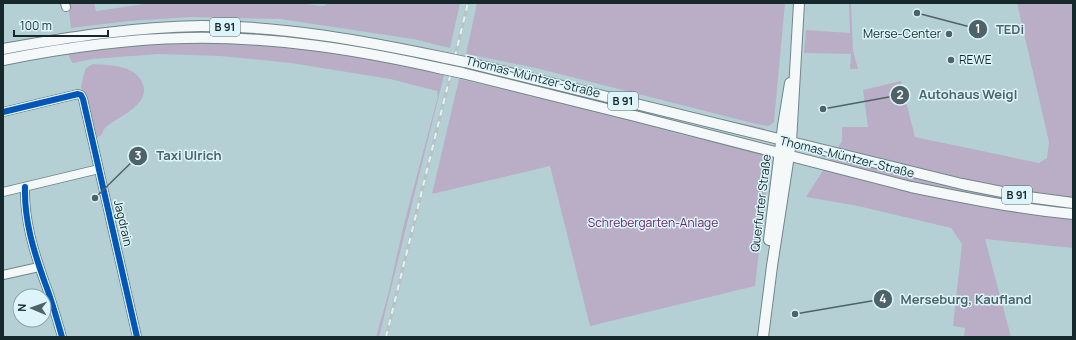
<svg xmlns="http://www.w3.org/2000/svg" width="1076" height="340" font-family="Manrope,sans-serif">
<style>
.green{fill:#baaec6}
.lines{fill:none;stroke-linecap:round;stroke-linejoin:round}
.minor-casing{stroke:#71868a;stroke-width:10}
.major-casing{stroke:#71868a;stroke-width:12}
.minor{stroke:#f4f8f9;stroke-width:8}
.major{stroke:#f4f8f9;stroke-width:10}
.rail-casing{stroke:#bac2c3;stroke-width:3.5}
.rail{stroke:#ddf5fa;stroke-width:2;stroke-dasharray:6;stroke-linecap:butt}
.major-bridge-casing{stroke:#71868a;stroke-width:12;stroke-linecap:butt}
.major-bridge{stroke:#f4f8f9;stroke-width:10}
.cycleway-casing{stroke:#ddf5fa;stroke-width:8}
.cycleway{stroke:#0057b8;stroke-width:6}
.poi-dot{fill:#4d6367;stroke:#ddf5fa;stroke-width:1.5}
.labels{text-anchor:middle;stroke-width:3;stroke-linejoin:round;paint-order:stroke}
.shield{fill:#ddf5fa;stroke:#51666a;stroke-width:1}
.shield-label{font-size:11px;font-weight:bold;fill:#15292c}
.poi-label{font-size:12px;fill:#15292c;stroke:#ddf5fa;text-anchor:end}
.street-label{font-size:12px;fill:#15292c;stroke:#ddf5fa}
.park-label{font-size:12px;fill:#6c2468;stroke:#ddf5fa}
.leader{fill:none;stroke:#4d6367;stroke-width:1.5}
.callout-dot{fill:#4d6367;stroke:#ddf5fa;stroke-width:1.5}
.mark-label{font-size:12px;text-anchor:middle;font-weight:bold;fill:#fff}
.callout-label{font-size:13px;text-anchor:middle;font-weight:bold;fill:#4d6367;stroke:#ddf5fa;stroke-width:3;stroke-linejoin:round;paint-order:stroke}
</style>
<rect width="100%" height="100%" fill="#b5d0d5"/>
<path class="green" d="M68,3H94L96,11L151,3H299L322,6L326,5L327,3H460L450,48L413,39L280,19L191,17L129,21L71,28Z
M477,3H785L774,122L769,126L756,124L536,68L466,54Z
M849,3H851L853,50L858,69H850L851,54L804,53L806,30L850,33Z
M1017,3H1073V248L985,239L1011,337H964L965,328L953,326L962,244L951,228L858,206L806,197L842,141V127H868L863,90L901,81L915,137L1039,163L1047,158L1049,142Z
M198,42L261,43L380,58L444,75L379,337H376L388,295L404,224L438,96L437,91L390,79L291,63L220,56L159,54L92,59L73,63L70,59L68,53L146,44Z
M480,59L692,113L764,128L765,130L757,129L555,80Z
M93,64C109,65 138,65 143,85C145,90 144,95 141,100C132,113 116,118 105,128C103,130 103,132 102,134C101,136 97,137 95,139L87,96L81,88L83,77L86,68Z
M470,65L673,118L674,119L615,106L469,68Z
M459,79L607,113L679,134L763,154L762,159L767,165H762L767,183L755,286L590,326L550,166L432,194Z"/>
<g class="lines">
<defs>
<path id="minor" d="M65,3L66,7
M3,112L78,94L81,95L83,99L137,337
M25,187C24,221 34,252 45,283C52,301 57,319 62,337
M3,192L99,169
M3,275L39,267"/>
<path id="major" d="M3,49C69,37 134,27 201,26C284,26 365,41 446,58
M3,60C63,48 124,39 186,38C273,36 359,50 443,69
M465,62L962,184L1028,197L1073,203
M462,73L635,116L911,187C965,198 1019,209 1073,214
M769,240L783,126L790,83
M763,337L772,266L791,142L799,3"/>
</defs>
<use href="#minor" class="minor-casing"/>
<use href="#major" class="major-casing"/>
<use href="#minor" class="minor"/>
<use href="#major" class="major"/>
<defs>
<path id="rail" d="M386,337L468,3"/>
</defs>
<use href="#rail" class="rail-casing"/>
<use href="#rail" class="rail"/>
<defs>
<path id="major-bridge" d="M446,58L465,62
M443,69L462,73"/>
</defs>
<use href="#major-bridge" class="major-bridge-casing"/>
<use href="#major-bridge" class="major-bridge"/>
<defs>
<path id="cycleway" d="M3,112L78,94L81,95L83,99L137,337
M25,187C24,221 34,252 45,283C52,301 57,319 62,337"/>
</defs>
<use href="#cycleway" class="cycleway-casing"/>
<use href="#cycleway" class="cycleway"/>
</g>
<g class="poi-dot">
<circle cx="949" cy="34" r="4"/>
<circle cx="951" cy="60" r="4"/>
</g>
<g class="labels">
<g class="shield">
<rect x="210" y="18" width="30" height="18" rx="3"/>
<rect x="608" y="92" width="30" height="18" rx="3"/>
<rect x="1002" y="186" width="30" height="18" rx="3"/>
</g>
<g class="shield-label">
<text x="225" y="31">B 91</text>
<text x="623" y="105">B 91</text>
<text x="1017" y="199">B 91</text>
</g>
<g class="poi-label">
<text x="941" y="38">Merse-Center</text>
<text x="959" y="64" text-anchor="start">REWE</text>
</g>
<g class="street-label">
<text transform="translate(533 77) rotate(14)" y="4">Thomas-Müntzer-Straße</text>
<text transform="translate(847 157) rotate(14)" y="4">Thomas-Müntzer-Straße</text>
<text transform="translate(761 203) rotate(-83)" y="4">Querfurter Straße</text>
<text transform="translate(123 223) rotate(77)" y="4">Jagdrain</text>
</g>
<g class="park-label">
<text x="653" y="227">Schrebergarten-Anlage</text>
</g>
</g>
<path class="leader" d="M917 13L978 29M823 109L900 95M95 198L138 156M795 314L883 299"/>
<g class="callout-dot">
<circle cx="917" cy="13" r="4"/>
<circle cx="823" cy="109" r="4"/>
<circle cx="95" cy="198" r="4"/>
<circle cx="795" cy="314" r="4"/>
<circle cx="978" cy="29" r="10"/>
<circle cx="900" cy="95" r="10"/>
<circle cx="138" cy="156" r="10"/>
<circle cx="883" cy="299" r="10"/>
</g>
<g class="mark-label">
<text x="978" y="33">1</text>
<text x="900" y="99">2</text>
<text x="138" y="160">3</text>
<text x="883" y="303">4</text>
</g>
<g class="callout-label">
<text x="1010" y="34">TEDi</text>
<text x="968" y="99">Autohaus Weigl</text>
<text x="189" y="160">Taxi Ulrich</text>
<text x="966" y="304">Merseburg, Kaufland</text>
</g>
<rect width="1076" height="340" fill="none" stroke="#15292c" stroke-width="8"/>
<g transform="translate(32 308) rotate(272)"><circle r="19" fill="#ddf5fa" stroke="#8da3a8"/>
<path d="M0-3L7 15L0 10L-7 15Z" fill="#4d6367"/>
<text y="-6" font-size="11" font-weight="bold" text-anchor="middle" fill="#15292c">N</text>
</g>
<path d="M14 30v6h94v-6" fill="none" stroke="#15292c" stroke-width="2"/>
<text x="20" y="30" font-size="12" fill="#15292c" stroke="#ddf5fa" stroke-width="3" paint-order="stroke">100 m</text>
</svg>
